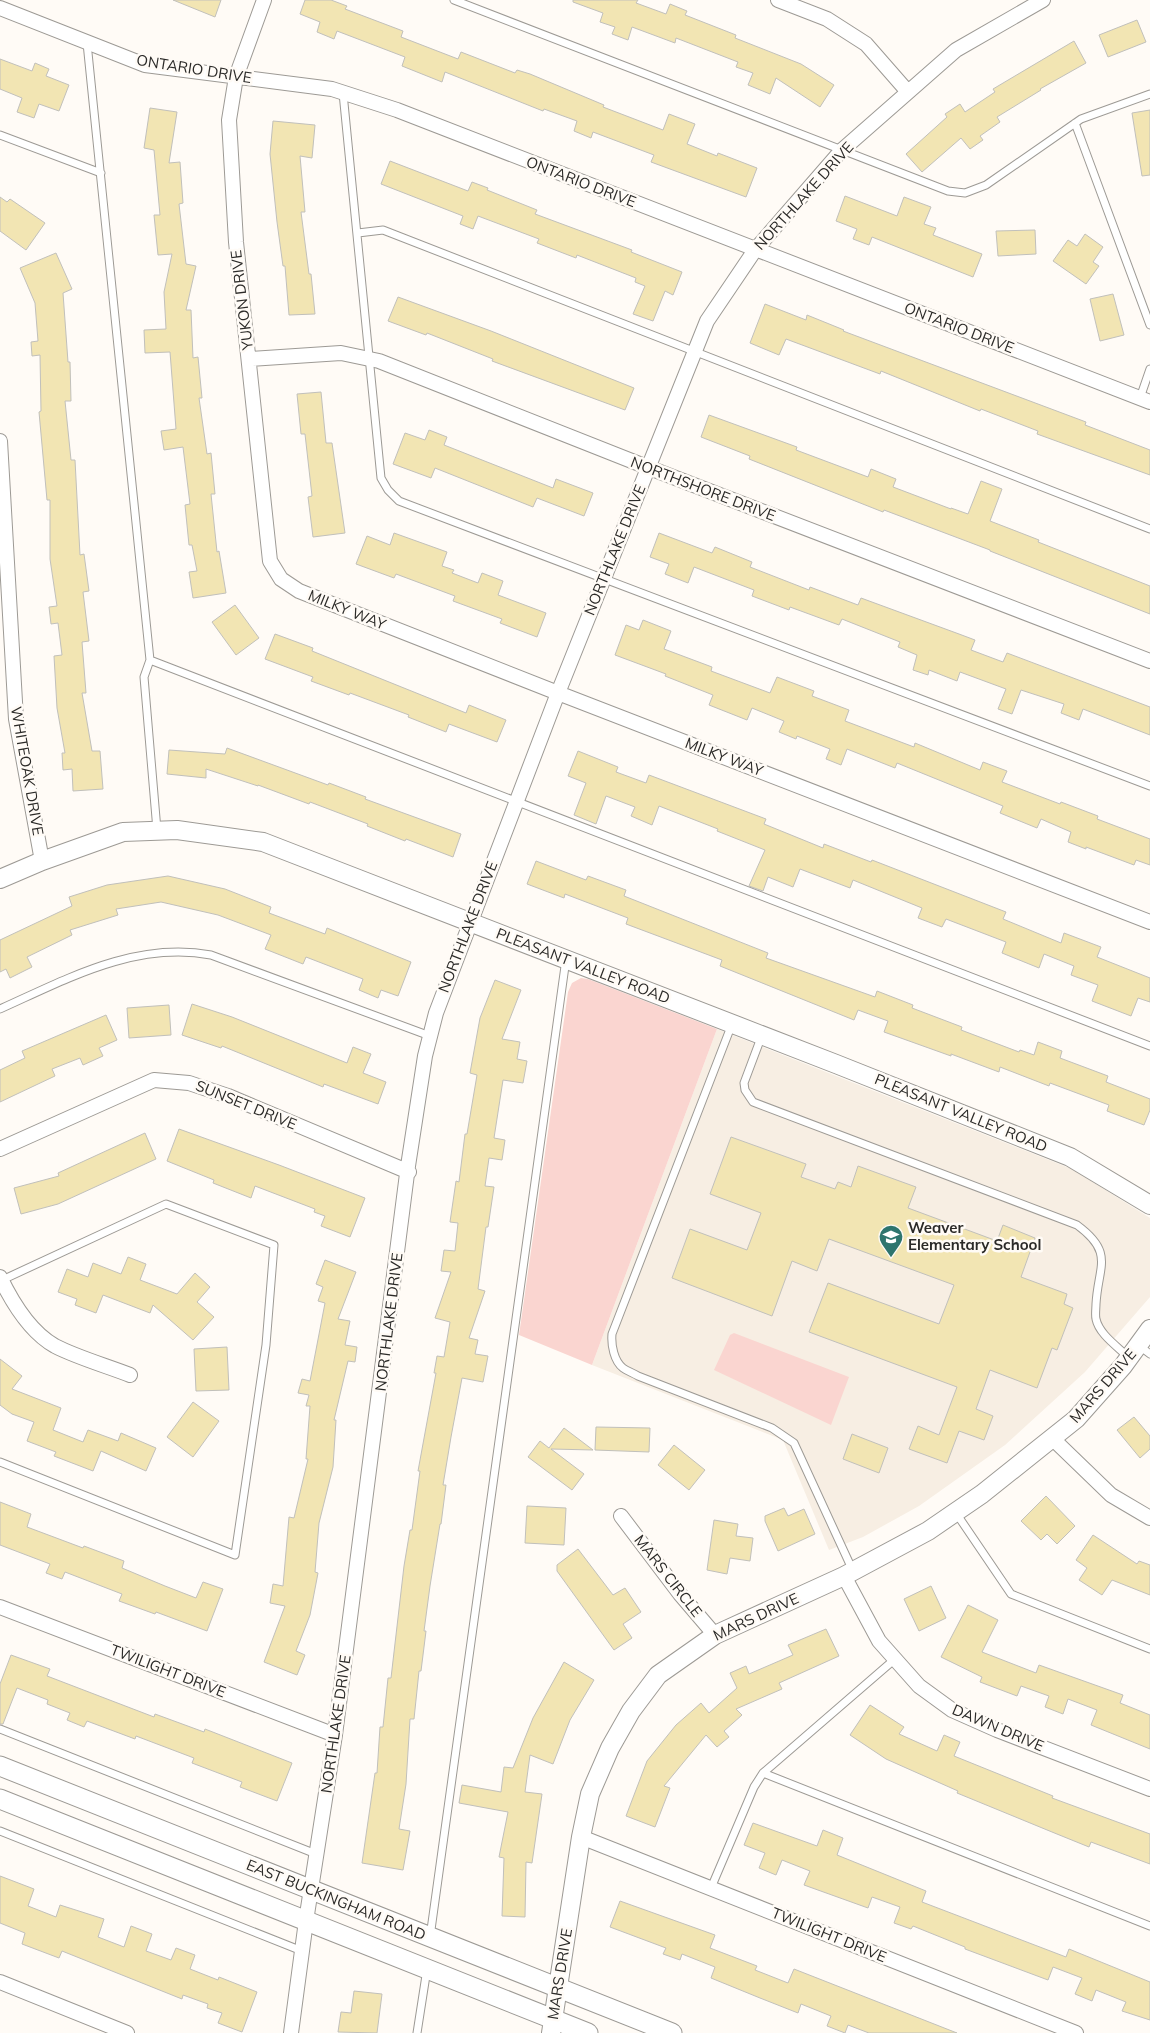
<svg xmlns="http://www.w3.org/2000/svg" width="1150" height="2033" font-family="Mulish,sans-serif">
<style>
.built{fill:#f7eee3}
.green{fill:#fad5d0}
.building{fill:#f2e5b3;stroke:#c1c0bb}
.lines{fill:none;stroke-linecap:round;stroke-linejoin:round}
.service-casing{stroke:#9d9a95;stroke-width:9}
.minor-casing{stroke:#9d9a95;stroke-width:16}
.tertiary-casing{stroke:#9d9a95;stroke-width:20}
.secondary-casing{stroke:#9d9a95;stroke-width:21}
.service{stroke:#fff;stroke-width:7}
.minor{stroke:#fff;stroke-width:14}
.tertiary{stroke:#fff;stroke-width:18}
.secondary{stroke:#fff;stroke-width:19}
.labels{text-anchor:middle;stroke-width:5;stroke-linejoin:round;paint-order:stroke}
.street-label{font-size:15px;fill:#2b2a28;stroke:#fffbf6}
.poi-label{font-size:15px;font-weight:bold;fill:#2b2a28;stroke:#fffbf6;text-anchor:start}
</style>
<rect width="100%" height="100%" fill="#fffbf6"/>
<path class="built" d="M717,1029L1072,1169L1150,1218V1297L1085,1372L1005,1445L919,1506L863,1537L829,1550L783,1440L592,1365Z"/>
<path class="green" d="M581,978L588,979L717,1029L592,1365L519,1335L568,992L572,983Z
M734,1333L849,1377L831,1425L714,1370L730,1335Z"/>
<path class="building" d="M173,0H221L215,17Z
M305,0H331L347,6L345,9L403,31L401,37L458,59L461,52L515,73L517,70L530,74L604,105L603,107L663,130L669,114L695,124L687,144L717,156L718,153L757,168L746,197L651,162L654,155L593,132L591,138L574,131L577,121L544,109L543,111L445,72L442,82L402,66L405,57L337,31L334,39L317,32L320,22L300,14Z
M573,0H638L636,3L666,14L670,4L687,11L685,15L736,35L735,38L801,64L834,85L820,107L776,78L770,94L748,85L753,73L736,67L738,62L676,38L675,43L632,27L628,40L612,34L615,27L600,22L603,13L573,2Z
M1137,20L1146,42L1108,57L1099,35Z
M1074,41L1086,63L1040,89L1041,90L997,117L1000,122L980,136L983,140L970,149L961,138L922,172L906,154L947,117L945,114L960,104L965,112L995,92L993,89Z
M0,59L32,71L35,63L49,69L46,76L69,85L59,111L39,104L34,118L17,112L22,98L0,89Z
M150,108L177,112L169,163L180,162L183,203L179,204L186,264L196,266L186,310H191L193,358L198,357L202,398H199L207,454L211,453L215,494H211L217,552L219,551L226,593L193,598L189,572L197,571L192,545H189L185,505L190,504L183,447L164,450L161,431L176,429L170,352L145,353L144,330L166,329L164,292L172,254L158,255L154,215H160L154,150L144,148Z
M1150,110V175L1142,176L1132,113Z
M273,121L315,125L312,158L300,156L305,212H301L309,274H311L315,314L289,315L285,266H283L277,222L270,154Z
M390,161L468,191L472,182L488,188L487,190L537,210L535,214L632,250L631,252L682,272L673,295L665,291L653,321L633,314L645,286L635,282L636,278L577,255L576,258L537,243L539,239L478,216L473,229L460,224L463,216L381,184Z
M845,196L897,216L904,197L931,207L924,224L936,228L933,235L982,254L973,277L872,237L869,245L853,239L857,229L836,221Z
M0,197L7,202L10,199L45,223L26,250L0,231Z
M1035,230L1036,254L998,256L996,231Z
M1085,234L1103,247L1093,262L1099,266L1086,284L1053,261L1068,240L1077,246Z
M56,253L72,289L63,293L68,362H70L71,401H65L71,460H75L80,555L84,554L89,591L83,592L89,641L82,642L86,693H82L92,751H100L103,789L73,791L72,769L63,770L62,753H65L57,708L54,656L62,655L58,623L51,624L49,607L57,606L50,559V500H47L39,412L41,411L40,355L32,356L31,342L38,341L35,303L20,268Z
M1113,294L1124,335L1100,341L1090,299Z
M398,297L491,331L634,388L625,410L492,361L493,359L427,333L426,335L388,321Z
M765,304L806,320L807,315L844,330L843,331L1086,422L1085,425L1150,450V475L1037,434L1038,431L981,409L980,411L881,371L880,374L786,339L779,355L750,343Z
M321,392L326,443H332L345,533L313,537L308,497L312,496L305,434H301L297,394Z
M709,415L797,447L796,450L868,477L871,469L896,479L893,487L951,509V508L968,514L981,481L1002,489L990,521L1039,540L1038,542L1150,586V614L990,551V550L884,510L883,512L749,459L750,456L701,437Z
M429,430L447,437L444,445L553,488L556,479L593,493L584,516L537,498L533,507L435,468L431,478L393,464L405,433L425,440Z
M394,533L447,552L442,566L454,570L452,573L478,583L482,573L503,581L498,595L546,613L537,637L500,623L502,619L453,601L455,596L396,574L394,578L356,564L367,536L390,545Z
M659,533L712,553L715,547L752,562L750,567L809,590L810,587L858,605L861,598L959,634L975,640L971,650L1003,662L1007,653L1150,707V735L1083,709L1079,720L1061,713L1064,704L1021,690L1012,714L998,709L1006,689L960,672L957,681L929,670L928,675L913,670L917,655L898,647L900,642L842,619L839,625L790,607L789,610L752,596L754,590L694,567L688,583L665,574L669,564L650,557Z
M235,605L259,638L236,655L212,622Z
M643,620L671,631L664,649L712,667L711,671L770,693L777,677L814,691L812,696L849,710L845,721L914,747L915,743L980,770L983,762L1007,771L1002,782L1060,804L1061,802L1098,816L1097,819L1150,839V865L1136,860L1134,865L1086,847V849L1068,842L1071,832L1041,819L1037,828L1000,813L1003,806L897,763L895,768L847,749L841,765L826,759L830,749L797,736L796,739L779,732L784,721L752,708L747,720L709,705L713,695L665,676L666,674L615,655L626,625L639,630Z
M275,634L313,648L312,651L466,713L469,705L506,720L497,742L449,724L446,732L408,717L409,715L350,693L349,695L311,681L313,677L265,659Z
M227,748L328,785L329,783L366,797L365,799L461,834L453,857L406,839L405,841L367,826L368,824L310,802L309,804L258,785V786L206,769V778L167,774L169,750L225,754Z
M578,751L618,767L616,772L646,783L649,775L766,819L764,824L823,848L824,844L871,862L872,860L1006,912L1003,919L1061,943L1064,933L1101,947L1097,957L1150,978V1002L1138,998L1131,1016L1092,1001L1098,985L1071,975L1074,966L1044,954L1039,968L1002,953L1006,942L946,919L942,927L918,918L922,908L853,880L850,888L800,869L793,887L768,877L763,891L749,886L765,850L717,831L718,829L659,806L652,825L631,816L635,807L606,796L596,824L574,815L586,783L568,776Z
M536,861L586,880L588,876L626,890L624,896L768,953L766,958L875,997L877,991L913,1005L912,1008L962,1027L961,1030L1019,1052L1020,1050L1034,1055L1038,1042L1062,1051L1060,1058L1108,1076L1106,1082L1150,1099V1110L1144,1125L1107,1111L1109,1105L1050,1083L1049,1086L1000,1067L999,1072L951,1054V1056L884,1032L888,1021L858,1010L854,1020L720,966L722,960L626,924L628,918L565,894L564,898L527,884Z
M168,876L225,889L271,907L269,913L325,934L327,928L411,962L398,996L381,990L378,998L359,990L363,979L306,957L303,964L265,949L271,935L218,915L161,902L116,909L118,915L70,930L72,935L27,957L32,967L10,978L6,969L0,972V940L72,906L69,897L107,885Z
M495,980L521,990L502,1039L520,1042L517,1059L527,1061L523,1083L503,1080L494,1138L505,1140L502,1160L489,1158L485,1186L494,1187L488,1227H486L478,1289L485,1291L469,1338L478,1340L475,1354L488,1356L483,1382L462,1378L451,1437L443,1485H446L441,1524H440L430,1586L424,1631H426L421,1671H419L414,1719H410L406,1784L399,1829L410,1831L403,1870L362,1863L375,1773H377L380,1727H383L388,1678H391L404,1566L410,1530H412L420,1471H418L436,1373H434L437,1356L444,1357L450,1322L435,1318L451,1272L441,1271L444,1250L455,1251L458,1223L450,1222L456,1181L459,1182L465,1134H467L477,1075L470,1073L480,1018Z
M192,1004L232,1017L347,1063L353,1047L371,1054L363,1073L386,1082L378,1104L324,1084L323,1087L222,1046L221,1048L182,1035Z
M169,1005L171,1035L129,1038L127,1008Z
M106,1015L117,1040L99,1048L103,1056L83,1065L80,1058L52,1069L55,1076L0,1102V1070L25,1058L22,1051Z
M179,1129L279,1165L365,1198L350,1237L321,1226L325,1216L314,1212L315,1209L255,1186L251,1198L213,1183L214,1180L167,1161Z
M145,1133L156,1159L58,1204L21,1214L14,1188L59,1176L58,1173Z
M731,1137L806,1164L801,1177L835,1189L838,1182L851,1187L858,1166L916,1187L908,1208L997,1241L1003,1225L1035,1238L1021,1277L1067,1294L1064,1304L1073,1308L1057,1350L1052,1348L1037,1388L990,1370L976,1409L993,1416L984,1440L959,1431L947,1463L909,1449L918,1426L939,1435L957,1387L809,1332L828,1283L939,1324L954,1285L829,1239L817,1271L792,1261L772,1316L672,1278L690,1229L747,1250L761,1213L710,1194Z
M128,1257L146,1264L140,1280L177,1294L195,1273L210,1287L197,1302L214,1317L193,1340L153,1305L150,1313L103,1295L96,1313L75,1305L77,1299L58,1292L67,1269L88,1277L93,1263L121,1274Z
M325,1260L356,1272L338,1319L350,1321L345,1345L357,1347L355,1362L348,1361L334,1420H336L333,1467L319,1523L315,1572L318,1573L310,1615L296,1651L305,1655L297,1675L264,1662L285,1606L270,1603L273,1584L283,1586L289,1517L294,1518L308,1459H306L310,1406H306L309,1395L298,1393L302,1379L310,1381L325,1303L318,1301L323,1287L316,1284Z
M227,1347L229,1390L196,1391L194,1349Z
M0,1359L22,1376L12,1389L61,1408L53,1430L83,1442L88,1430L118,1441L121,1433L156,1448L146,1471L101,1451L93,1471L54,1456L56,1452L27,1441L34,1422L12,1414L0,1405Z
M193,1402L219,1421L193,1457L167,1437Z
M1134,1417L1150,1436V1449L1140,1458L1117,1430Z
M596,1427L650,1428L649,1452L595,1450Z
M564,1428L593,1450L551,1449L584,1474L572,1490L528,1457L540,1441L549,1448Z
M852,1434L888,1448L879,1473L843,1459Z
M674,1445L705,1470L689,1490L658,1465Z
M1046,1496L1075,1526L1057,1544L1047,1534L1041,1540L1021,1521Z
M0,1502L31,1514L27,1527L83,1548L84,1546L124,1561L122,1568L165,1586L196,1598L203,1582L223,1589L207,1631L156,1612L155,1614L119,1601L122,1594L65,1572L62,1579L46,1573L50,1564L0,1545Z
M527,1506L566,1508L564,1545L525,1543Z
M784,1508L788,1516L804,1509L815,1534L778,1551L765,1521V1516Z
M714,1520L738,1524L736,1536L753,1538L750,1561L730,1558L727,1574L707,1570Z
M1093,1535L1137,1564L1139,1561L1150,1565V1595L1112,1580L1102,1595L1079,1580L1087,1568L1076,1560Z
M578,1549L613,1595L625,1588L641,1612L623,1624L632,1638L614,1650L557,1571V1565Z
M931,1586L946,1618L919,1631L904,1599Z
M968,1605L998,1620L982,1652L1036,1673L1039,1665L1123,1695L1120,1703L1150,1715V1749L1091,1725L1097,1710L1068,1699L1063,1714L1045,1707L1049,1696L1021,1686L1017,1696L980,1682L982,1677L941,1657Z
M826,1629L839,1656L779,1683L782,1689L736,1709L742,1715L724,1731L729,1737L717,1747L706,1735L664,1786L670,1788L655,1827L626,1816L647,1761L676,1725L701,1703L709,1713L737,1688L730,1673L746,1666L749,1674L793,1655L788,1645Z
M11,1655L50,1669L47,1676L154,1717L155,1714L204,1732L205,1729L292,1763L277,1801L240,1787L242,1782L192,1763L194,1758L136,1736L135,1739L87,1721L84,1727L67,1720L70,1713L47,1704L48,1700L17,1688L3,1724H0V1684Z
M564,1662L594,1680L570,1720L553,1764L530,1755L525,1792L542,1794L532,1863L526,1862L525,1917L502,1916L504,1858L499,1857L508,1812L459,1803L462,1785L501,1792L504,1767L513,1768L533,1718Z
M870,1705L904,1727L899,1734L937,1751L944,1735L960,1742L954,1756L1053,1796L1052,1798L1150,1834V1864L1091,1842L1089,1847L1052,1832L957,1793L958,1791L886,1759L850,1735Z
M753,1823L817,1846L823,1830L843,1838L837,1855L926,1891L922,1902L1066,1957L1069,1949L1150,1982V2020L1122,2011L1126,2002L1096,1990L1092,2001L1075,1994L1082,1978L1053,1967L1048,1980L965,1949V1947L913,1926L911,1929L894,1923L900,1907L872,1897L868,1908L804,1885L810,1871L782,1860L776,1875L759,1868L765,1853L744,1845Z
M0,1876L34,1889L28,1906L56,1917L60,1905L104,1919L98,1937L124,1947L131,1926L152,1934L146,1951L171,1960L176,1948L195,1955L190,1969L218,1980L219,1977L257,1992L242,2032L218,2023L222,2013L207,2008L208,2004L183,1995L182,1999L62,1951L59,1958L22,1944L25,1933L0,1923Z
M620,1901L715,1935L710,1948L757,1966L755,1970L788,1983L794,1969L957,2033H869L848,2025L845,2033L827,2026L831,2016L801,2004L798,2013L760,1998L711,1978L715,1967L682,1954L680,1960L663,1954L666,1948L610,1927Z
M354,1991L382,1994L377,2033L338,2032L341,2012L351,2013Z"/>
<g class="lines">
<defs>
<path id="service" d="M454,0L948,191L965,193L986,185L1081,119L1150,94
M87,43L150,660L144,677L157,830
M343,93L381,478L388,490L399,501L1150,786
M1075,123L1150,325
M0,135L101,173
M358,233L383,230L1150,529
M1140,398L1150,369
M150,660L1150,1046
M0,1009C67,979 135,941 211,955L430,1036
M732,1024L612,1334C611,1345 614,1361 623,1368C627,1371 633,1373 638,1376L772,1428L794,1443L853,1571
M762,1035L744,1083L745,1090L753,1102L1077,1225C1115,1253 1098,1266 1096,1304C1096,1308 1095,1315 1096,1319C1099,1334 1117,1346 1128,1357
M1138,1345L1150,1354
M0,1462L235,1555L266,1345L274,1245L166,1204L0,1281
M956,1513L1011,1594L1150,1649
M0,1729L316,1854
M763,1773L1150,1926
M0,1831L302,1951
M711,1888L754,1787L763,1773L895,1659
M430,1937L566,959
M417,2033L427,1969"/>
<path id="minor" d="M264,0L236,77L229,120L236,242L270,561L281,579L299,591L558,693L1150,922
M778,0L827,19L866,44L908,92
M0,8L145,65L332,89L397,110L1150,402
M249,359L341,353L379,361L647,467L1150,661
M0,441L16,719L42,861
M0,1149L154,1080L189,1083L228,1096L409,1172
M0,1277C12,1302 30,1332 55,1346C76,1357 107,1366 130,1375
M1053,1439L1111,1495L1150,1518
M621,1516L680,1594L715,1635
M844,1576L879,1641L919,1686L952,1710L997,1730L1150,1789
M0,1607L335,1735
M581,1837L1076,2033
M0,1982L127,2033
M291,2033L306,1921L335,1735L408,1166L425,1056L436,1013L558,693L707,321L755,250L841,151L956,50L1043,0"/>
<path id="tertiary" d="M0,879L42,861L123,832L177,830L263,842L836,1064L1070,1157L1150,1205
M551,2033L581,1837L590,1794L610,1748L631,1711L658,1675L715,1635L844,1576L928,1531L982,1494L1076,1419L1123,1366L1150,1329"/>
<path id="secondary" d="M0,1766L672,2033
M0,1799L588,2033"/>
</defs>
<use href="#service" class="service-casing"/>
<use href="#minor" class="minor-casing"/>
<use href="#tertiary" class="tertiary-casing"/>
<use href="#secondary" class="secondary-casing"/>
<use href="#service" class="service"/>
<use href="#minor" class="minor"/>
<use href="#tertiary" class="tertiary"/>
<use href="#secondary" class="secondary"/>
</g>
<defs>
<symbol id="school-pin" viewBox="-11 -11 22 30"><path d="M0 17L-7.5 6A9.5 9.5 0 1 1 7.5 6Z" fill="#2e756e" stroke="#fffbf6"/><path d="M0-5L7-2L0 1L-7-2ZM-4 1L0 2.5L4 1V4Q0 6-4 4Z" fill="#fff"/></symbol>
</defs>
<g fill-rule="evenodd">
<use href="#school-pin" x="877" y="1223" width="28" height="38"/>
</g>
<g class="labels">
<g class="street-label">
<text transform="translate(194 69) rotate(9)" y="5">ONTARIO DRIVE</text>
<text transform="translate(581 182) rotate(21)" y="5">ONTARIO DRIVE</text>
<text transform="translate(804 196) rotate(-48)" y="5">NORTHLAKE DRIVE</text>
<text transform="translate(242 300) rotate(-97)" y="5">YUKON DRIVE</text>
<text transform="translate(959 328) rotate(21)" y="5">ONTARIO DRIVE</text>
<text transform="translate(703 489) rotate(21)" y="5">NORTHSHORE DRIVE</text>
<text transform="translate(615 550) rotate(-68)" y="5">NORTHLAKE DRIVE</text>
<text transform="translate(347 610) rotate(22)" y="5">MILKY WAY</text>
<text transform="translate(724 757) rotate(21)" y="5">MILKY WAY</text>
<text transform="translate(27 771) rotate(80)" y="5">WHITEOAK DRIVE</text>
<text transform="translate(468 927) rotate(-69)" y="5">NORTHLAKE DRIVE</text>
<text transform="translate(583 966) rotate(21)" y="5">PLEASANT VALLEY ROAD</text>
<text transform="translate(246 1105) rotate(22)" y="5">SUNSET DRIVE</text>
<text transform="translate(961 1113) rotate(22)" y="5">PLEASANT VALLEY ROAD</text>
<text transform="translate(389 1322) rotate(-83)" y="5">NORTHLAKE DRIVE</text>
<text transform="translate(1103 1386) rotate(-49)" y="5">MARS DRIVE</text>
<text transform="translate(668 1576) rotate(52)" y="5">MARS CIRCLE</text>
<text transform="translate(756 1617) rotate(-25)" y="5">MARS DRIVE</text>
<text transform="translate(168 1671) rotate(21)" y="5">TWILIGHT DRIVE</text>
<text transform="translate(336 1724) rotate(-82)" y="5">NORTHLAKE DRIVE</text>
<text transform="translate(998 1728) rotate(23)" y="5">DAWN DRIVE</text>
<text transform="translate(336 1900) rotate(22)" y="5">EAST BUCKINGHAM ROAD</text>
<text transform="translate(829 1935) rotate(22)" y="5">TWILIGHT DRIVE</text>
<text transform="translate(560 1974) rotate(-81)" y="5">MARS DRIVE</text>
</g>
<g class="poi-label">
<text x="908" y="1233">Weaver<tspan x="908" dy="17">Elementary School</tspan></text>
</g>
</g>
</svg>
